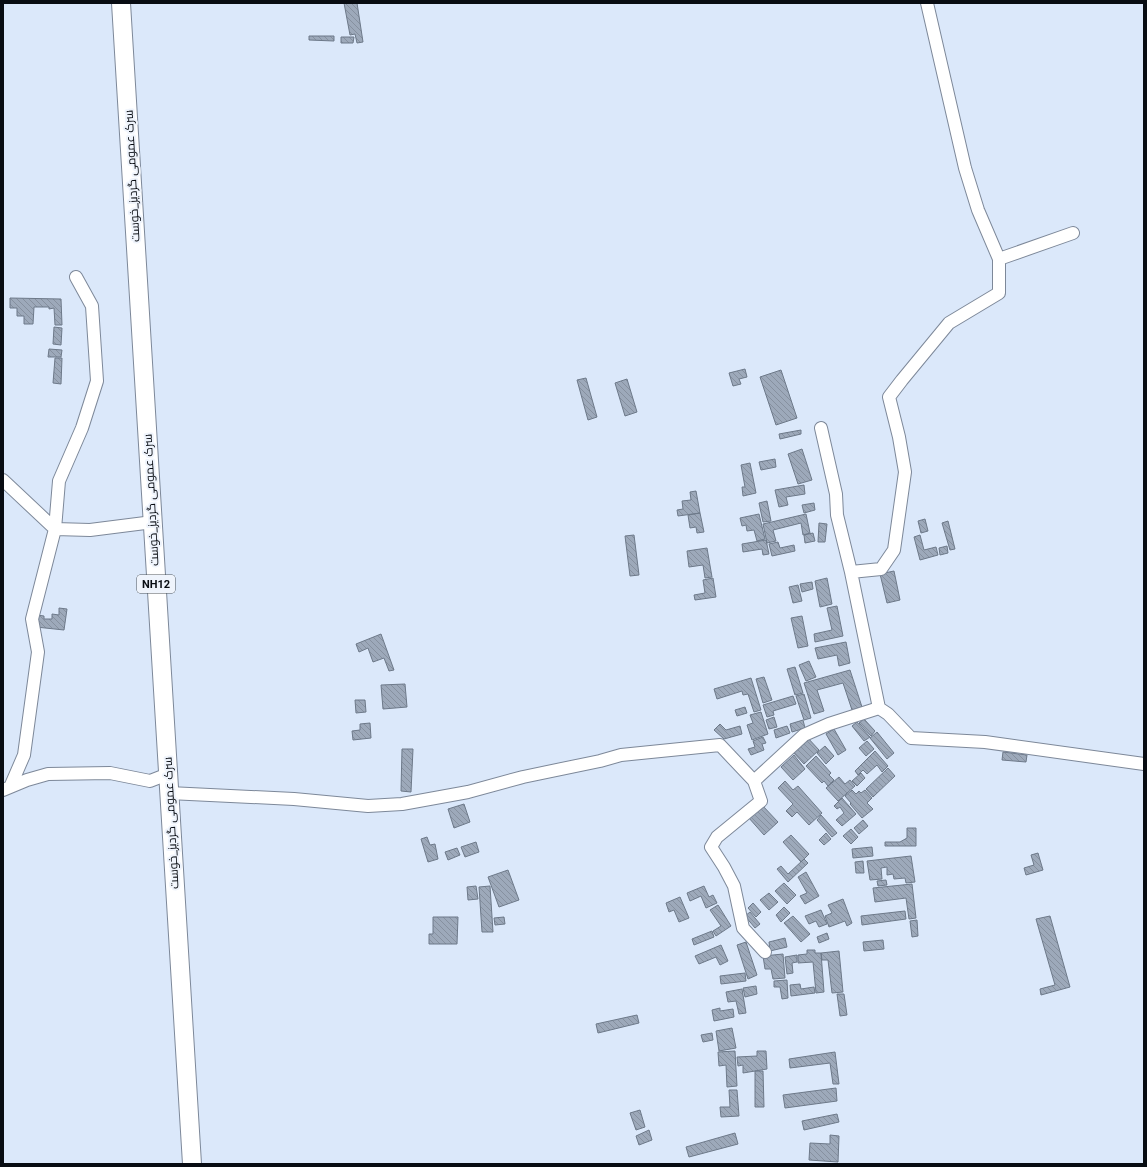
<svg xmlns="http://www.w3.org/2000/svg" width="1147" height="1167" font-family="Roboto,Cairo,sans-serif">
<style>
.building{fill:url(#building-back-hatch);stroke:#6d7989}
.lines{fill:none;stroke-linecap:round;stroke-linejoin:round}
.minor-casing{stroke:#7d8899;stroke-width:14}
.highway-casing{stroke:#7d8899;stroke-width:20}
.minor{stroke:#fff;stroke-width:12}
.highway{stroke:#fff;stroke-width:18}
.labels{text-anchor:middle;stroke-width:4;stroke-linejoin:round;paint-order:stroke}
.shield{fill:#eff4fc;stroke:#4d5258;stroke-width:1}
.shield-label{font-size:11px;font-weight:bold;fill:#080c12}
.street-label{font-size:12px;fill:#080c12;stroke:#eff4fc}
</style>
<defs>
<pattern id="building-back-hatch" width="6" height="6" patternUnits="userSpaceOnUse"><rect width="6" height="6" fill="#9da9ba"/><path d="M-1 5l2 2M0 0l6 6M5-1l2 2" fill="none" stroke="#86909f"/></pattern>
</defs>
<rect width="100%" height="100%" fill="#dbe8fa"/>
<path class="building" d="M344,3H357L363,42L357,43L355,34L350,35Z
M309,36H334V41L309,40Z
M341,37H354L353,43H341Z
M10,298L61,299L62,325H55L54,308L49,309V307H34L33,324H24V316H17V308H10Z
M54,327L62,328L61,345L53,344Z
M49,349L62,350L61,357H48Z
M55,358H62L61,384L53,383Z
M745,369L747,377L739,379L741,384L733,386L729,373Z
M781,370L797,418L776,425L760,377Z
M586,378L597,417L588,420L577,380Z
M627,379L637,412L625,416L615,383Z
M801,430V434L780,439L779,434Z
M802,449L812,480L798,484L788,454Z
M775,459L776,467L761,470L759,462Z
M750,463L756,493L743,496L742,487H745L741,465Z
M804,485L805,494L786,497L788,505L779,507L775,490Z
M696,491L700,513L678,516L677,510L683,509L682,501L691,500L690,492Z
M767,501L771,521L763,522L759,503Z
M814,503L815,510L804,513L802,505Z
M700,513L704,532L697,533L696,527L690,528L688,515Z
M759,514L765,539L757,541L754,530L747,531L746,525L742,526L740,518Z
M806,514L810,533L803,535L801,523L773,530L776,541L767,543L763,524Z
M925,519L928,531L921,533L918,521Z
M948,521L955,549L950,550L942,523Z
M819,523L827,524L825,542H818Z
M813,533L815,541L805,543L804,535Z
M634,535L639,575L630,576L625,536Z
M920,535L924,550L936,547L938,555L920,560L914,537Z
M766,540L769,554L763,555L762,549L743,552L742,544Z
M778,542L780,548L794,545L795,551L772,556L769,544Z
M947,546L948,553L940,555L939,548Z
M707,548L712,577L705,578L703,565L689,567L687,551Z
M894,571L900,600L887,603L880,574Z
M713,578L716,597L695,600L694,595L705,593L703,580Z
M827,578L832,604L820,607L815,581Z
M812,582L813,589L802,592L800,584Z
M798,585L802,601L793,603L789,587Z
M837,606L843,636L815,642L814,634L832,630L827,608Z
M59,608L67,609L64,630L36,627L37,615L44,616V619H52V614L59,615Z
M802,616L808,646L798,648L791,618Z
M381,634L394,670L389,671L384,658L373,662L368,648L359,652L356,644Z
M846,642L850,663L839,666L837,655L818,659L815,648Z
M809,661L816,677L806,681L799,665Z
M795,667L803,693L795,695L787,669Z
M850,670L862,707L852,710L843,683L817,690L824,711L814,714L804,683Z
M764,677L772,700L763,703L756,679Z
M751,678L761,710L754,712L748,694L743,695L742,691L717,699L714,689Z
M405,684L407,707L383,709L381,685Z
M804,694L811,718L804,720L796,696Z
M793,696L796,704L773,711L774,715L767,717L763,705Z
M355,700H365L366,712L356,713Z
M745,707L747,713L737,716L735,710Z
M761,712L768,734L752,740L747,725L753,723L750,715Z
M774,717L777,727L769,729L766,720Z
M864,719L875,731L871,736L859,723Z
M803,720L805,728L792,732L790,724Z
M857,722L870,737L864,741L852,726Z
M370,723L371,738L353,740L352,731L360,730V724Z
M720,724L726,730L740,726L742,734L724,739L714,730Z
M787,726L790,733L776,738L774,730Z
M834,729L846,750L838,755L826,734Z
M877,732L894,753L887,759L870,738Z
M763,737L766,743L762,744L764,750L751,755L748,749L755,747L753,741Z
M807,737L819,750L804,764L792,751Z
M867,741L874,749L866,756L859,748Z
M825,746L834,756L826,764L817,753Z
M402,749H413L411,792L401,791Z
M875,751L888,766L882,772L877,765L867,774L863,770L858,775L855,771Z
M1003,752L1027,755L1026,762L1002,760Z
M794,755L805,769L793,780L781,767Z
M816,756L831,773L829,775L834,780L828,786L824,781L822,783L806,766Z
M888,768L895,776L873,797L866,789Z
M861,773L865,778L857,786L852,781Z
M839,777L845,784L850,780L855,786L838,801L826,788Z
M785,781L793,790L798,786L822,813L809,825L797,812L792,817L786,811L793,804L778,788Z
M852,790L856,794L859,791L861,793L865,790L872,798L867,803L873,809L862,818L850,804L851,803L845,796Z
M842,798L856,814L842,826L836,820L844,813L840,807L837,809L834,806Z
M464,804L470,822L454,828L448,809Z
M762,805L778,822L764,835L748,817Z
M821,815L837,833L832,837L817,820Z
M863,820L868,826L859,834L854,828Z
M907,828H916V846H885V842H900L907,838Z
M851,829L858,837L851,844L843,836Z
M826,833L831,839L824,845L819,840Z
M791,835L809,854L801,862L783,842Z
M427,837L430,845L435,844L438,859L428,862L421,839Z
M476,842L479,852L465,857L461,847Z
M872,847L873,856L853,858L852,849Z
M457,848L460,855L448,860L445,852Z
M1038,853L1043,870L1026,875L1024,868L1034,865L1031,855Z
M911,856L915,882L906,883L905,878L894,879L893,874L887,875V867L881,868L882,879L870,880L867,861Z
M804,859L808,863L788,882L777,869L781,866L788,874Z
M863,861L864,873H856L855,862Z
M508,870L519,900L499,907L488,877Z
M806,872L819,896L805,904L800,896L807,893L798,877Z
M886,880L887,885L878,886L877,881Z
M784,883L796,895L787,904L775,891Z
M912,884L916,918L909,919L906,898L875,902L873,888Z
M476,886L478,899L468,900L467,887Z
M490,886L493,932H482L479,887Z
M704,886L709,897L713,895L717,903L706,908L701,896L690,901L687,893Z
M769,893L778,902L769,910L760,900Z
M680,897L689,918L679,922L674,910L669,912L666,903Z
M843,899L852,923L847,926L845,921L829,927L825,916L832,913L828,905Z
M753,903L761,912L756,917L748,908Z
M718,905L731,926L716,936L713,931L721,926L710,910Z
M784,907L790,913L781,922L776,915Z
M821,910L827,924L819,927L816,921L809,924L805,916Z
M905,911L906,919L862,925L861,916Z
M750,912L760,924L755,928L745,916Z
M793,916L810,934L801,942L784,923Z
M1050,916L1070,987L1041,995L1040,989L1055,985L1036,919Z
M433,917H458L457,944H429V934H433Z
M504,917L505,924L495,925L494,918Z
M917,920L918,936L912,937L910,921Z
M712,931L714,937L694,945L692,939Z
M827,933L829,939L819,943L817,937Z
M785,938L787,947L770,951L769,942Z
M883,940L884,949L864,951L863,942Z
M746,942L757,975L748,979L737,945Z
M721,945L728,961L720,965L716,957L699,964L695,956Z
M807,950H815V953H821L824,992L816,993L813,962L798,963V955L807,954Z
M839,951L843,992L832,993L828,960H822L821,953Z
M783,954L785,978L773,979L771,969H765L763,956Z
M797,955V962L792,963L793,973L787,974L785,957Z
M745,973L746,981L721,984L720,976Z
M787,980L788,998L782,999L780,987H774V981Z
M800,984L801,989L814,987L815,993L791,996L790,985Z
M756,986L757,994L745,997L743,988Z
M742,989L746,1013L739,1014L736,1001L728,1002L726,992Z
M837,994H844L847,1015L840,1016Z
M720,1008V1011L733,1009L734,1017L714,1021L712,1010Z
M637,1015L639,1023L598,1033L596,1024Z
M732,1028L736,1048L719,1051L716,1031Z
M712,1033L713,1040L703,1042L701,1035Z
M735,1051L737,1086L727,1087L726,1065L719,1066L718,1052Z
M757,1051H766L767,1069L743,1073V1065L738,1066L737,1057L757,1056Z
M835,1052L839,1084H833L830,1063L790,1068L789,1059Z
M755,1071H763L764,1107H755Z
M836,1088L837,1101L785,1108L783,1095Z
M729,1090H737L739,1116L721,1117L720,1107H730Z
M640,1110L645,1127L636,1130L630,1113Z
M837,1114L839,1122L804,1130L802,1121Z
M649,1130L652,1140L639,1145L636,1136Z
M735,1133L738,1144L689,1157L686,1147Z
M830,1135L839,1136L838,1162L809,1160L810,1143L830,1144Z"/>
<g class="lines">
<defs>
<path id="minor" d="M999,259L1073,233
M821,428L836,494L837,515L851,572L879,708L888,714L911,738L985,742L1144,764
M3,480L55,529L90,530L153,522
M851,572L881,569L894,550L905,472L899,437L889,397L902,380L949,323L999,293V259L978,210L965,168L927,3
M754,781L804,735L829,724L879,708
M11,785L24,755L38,652L32,619L55,529L59,481L82,428L97,381L92,306L76,277
M3,790L27,780L48,774L110,773L150,781L168,774
M169,793L294,799L368,806L402,804L468,792L523,777L600,761L621,755L720,745L754,781L761,801L717,837L711,847L724,867L734,886L743,928L765,952"/>
<path id="highway" d="M121,3L192,1164"/>
</defs>
<use href="#minor" class="minor-casing"/>
<use href="#highway" class="highway-casing"/>
<use href="#minor" class="minor"/>
<use href="#highway" class="highway"/>
</g>
<g class="labels">
<rect class="shield" x="137" y="575" width="38" height="18" rx="3"/>
<g class="shield-label">
<text x="156" y="588">NH12</text>
</g>
<g class="street-label">
<text transform="translate(132 176) rotate(-93)" y="4">سرک عمومی گردیز_خوست</text>
<text transform="translate(151 500) rotate(-93)" y="4">سرک عمومی گردیز_خوست</text>
<text transform="translate(171 823) rotate(-93)" y="4">سرک عمومی گردیز_خوست</text>
</g>
</g>
<rect width="1147" height="1167" fill="none" stroke="#080c12" stroke-width="8"/>
</svg>
